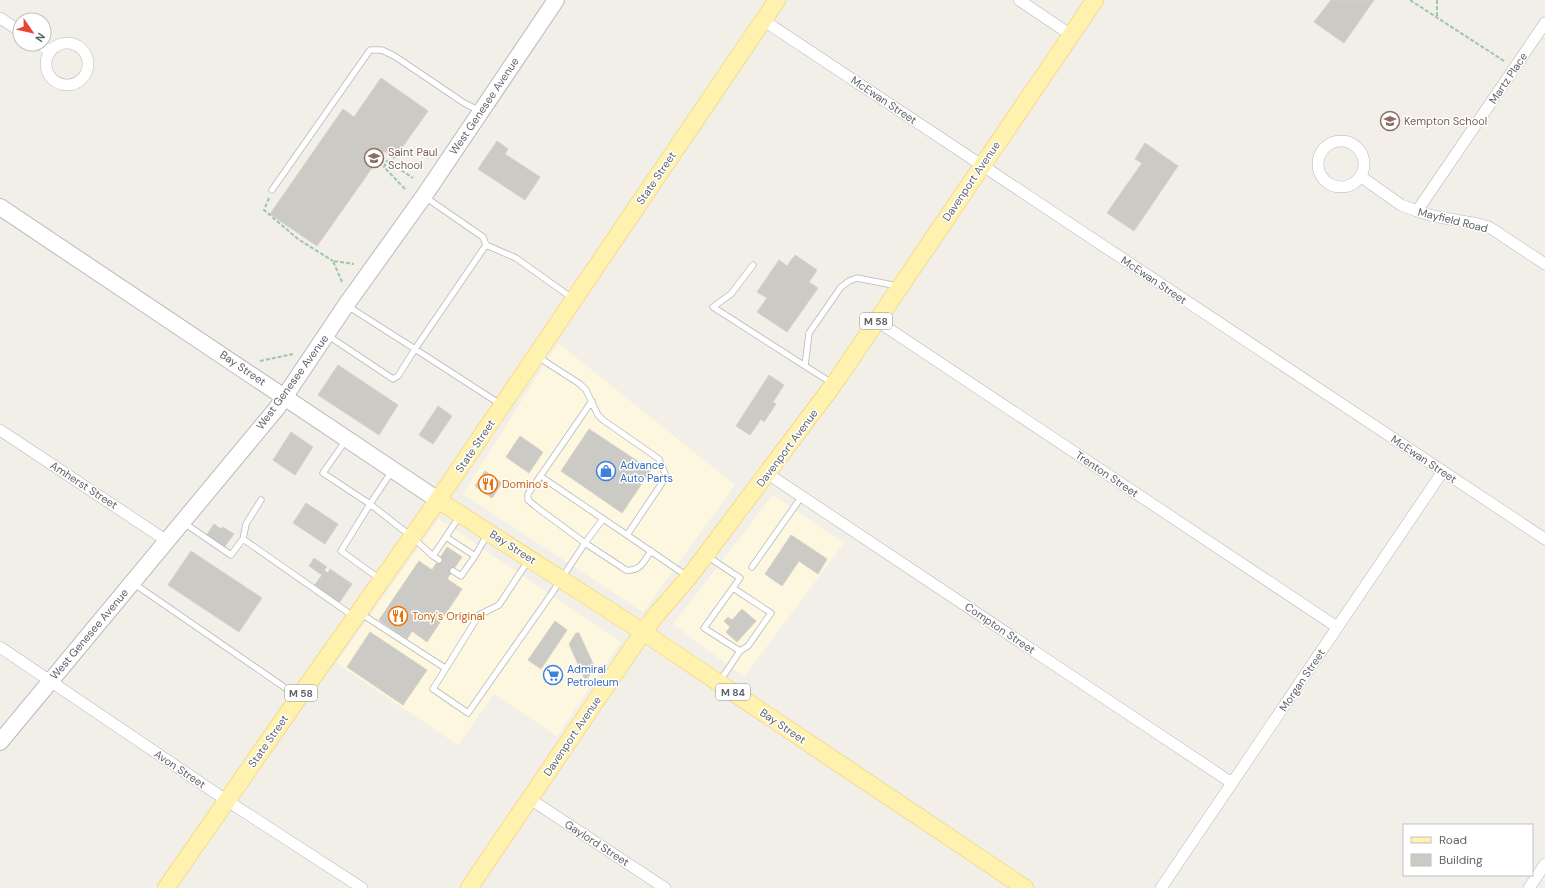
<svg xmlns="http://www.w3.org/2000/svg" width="1545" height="888" font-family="'DM Sans',sans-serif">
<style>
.commercial{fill:#fef7e0}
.building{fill:#cccac5;stroke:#d6d1c6}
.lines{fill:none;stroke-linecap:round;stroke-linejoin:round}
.lane-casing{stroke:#b5b8bc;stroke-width:7}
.street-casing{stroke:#b5b8bc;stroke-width:12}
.secondary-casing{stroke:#b6babf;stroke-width:18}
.primary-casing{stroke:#f2c960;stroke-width:18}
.path{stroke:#9cc7a9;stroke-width:2;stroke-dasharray:4 2;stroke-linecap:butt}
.lane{stroke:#fff;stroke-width:5.5}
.street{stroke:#fff;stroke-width:11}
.secondary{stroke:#fff;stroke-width:16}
.primary{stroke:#fff2af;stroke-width:17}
.labels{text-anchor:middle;stroke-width:3;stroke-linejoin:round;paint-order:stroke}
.shield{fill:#fff;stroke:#8f9295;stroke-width:1}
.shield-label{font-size:10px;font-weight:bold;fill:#5f6368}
.street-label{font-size:11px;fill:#5f6368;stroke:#fff}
.education-label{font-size:11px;fill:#785e54;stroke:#fff;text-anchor:start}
.shop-label{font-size:11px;fill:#366cbe;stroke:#fff;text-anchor:start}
.food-label{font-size:11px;fill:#c56008;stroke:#fff;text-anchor:start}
</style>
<rect width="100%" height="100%" fill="#f1efe8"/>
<path class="commercial" d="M558,343L735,485L643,612L463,494Z
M773,495L844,543L744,677L673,624Z
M439,519L621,642L557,736L494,694L458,745L336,663Z"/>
<path class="building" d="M1331,0H1374L1344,43L1314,22Z
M381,78L428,111L394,159L384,151L317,246L270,214L343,109L354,117Z
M497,141L508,149L505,154L540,177L525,200L478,169Z
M1145,143L1178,166L1134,231L1107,213L1142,163L1135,159Z
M795,255L817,270L809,282L818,288L787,332L757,312L767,298L757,292L779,260L787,266Z
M338,365L398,405L379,435L318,395Z
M769,375L784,385L773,402L776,404L764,422L761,419L750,435L736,426Z
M438,406L452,416L433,444L419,435Z
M589,429L651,470L622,513L561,471Z
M291,432L313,447L295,475L273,460Z
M520,436L543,452L529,473L506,457Z
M485,471L502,483L492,498L475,486Z
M306,503L338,524L325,544L293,523Z
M214,524L221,529L223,527L234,534L223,549L206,536Z
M791,535L827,559L818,574L799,561L782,586L765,574Z
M447,547L462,557L447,579L462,589L427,642L412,631L407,639L379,620L419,561L432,570Z
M191,551L262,598L239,632L168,585Z
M314,558L327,567L324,570L328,573L330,569L352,584L339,603L314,586L322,575L309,566Z
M742,609L756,621L737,642L726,632L730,627L724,621L728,617L732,620Z
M555,621L567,630L541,669L528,660Z
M370,632L427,670L403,705L347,667Z
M576,633H579L595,668L587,679L585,680L569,644Z
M554,665L561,678L551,683L545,670Z"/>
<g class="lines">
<defs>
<path id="lane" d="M272,190L370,50H382L396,57L464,103L480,111
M486,245L516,258L572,298
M753,265L731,294L713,307L805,366
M346,305L415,349L486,245L483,237L425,197
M327,335L393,379L398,376L415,349L500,404
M538,357L580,384L586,390L598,415L603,420L659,459L666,476L662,483L627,535L687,576
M832,383L805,366L809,333L841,287L849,281L857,278L898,286
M346,440L323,473L370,504L341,551L380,579
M392,471L370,504L412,537L433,556L459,517
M540,476L627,535
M603,519L585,543L626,570C640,572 644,561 651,551
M184,523L231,555L243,539L246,524L261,500
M446,537L475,556L487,535
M243,539L353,616
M433,556L439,560
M707,556L740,578L704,628L740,651L720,681
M528,561L499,605L479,615L433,689L468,713L550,596L585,543L535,506L528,500V494L592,401
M752,567L802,496
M453,571L461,576L475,556
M133,583L297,696
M733,588L771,613L748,646L740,651
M360,613L445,668"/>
<path id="street" d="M1019,0L1071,35
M0,18L20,31
M763,20L1545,539
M46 64a21 21 0 1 1 42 0a21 21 0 1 1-42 0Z
M39,44L50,51
M1318 164a23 23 0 1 1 46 0a23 23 0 1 1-46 0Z
M1360,176L1401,205L1417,211L1433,216L1478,224L1489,227L1545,264
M1417,211L1545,23
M877,321L1337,627
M0,430L167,541
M768,474L1232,783
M0,647L226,800L362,888
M530,799L665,888
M1161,888L1443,471
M1529,888L1545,864"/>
<path id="secondary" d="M0,207L438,500
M0,742L277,408L346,305L424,196L556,0"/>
<path id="primary" d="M438,500L643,632L1025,888
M166,888L299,697L438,500L777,0
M469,888L643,632L657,614L689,577L834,384L1095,0"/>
</defs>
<use href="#lane" class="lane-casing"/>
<use href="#street" class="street-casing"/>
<use href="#secondary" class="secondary-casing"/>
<use href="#primary" class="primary-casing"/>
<path class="path" d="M1410,0L1504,61
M1437,16V0
M405,189L384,167L387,161L413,178
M269,198L264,210L298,239L333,261
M342,282L333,261L354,264
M260,361L293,354"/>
<use href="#lane" class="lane"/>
<use href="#street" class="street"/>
<use href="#secondary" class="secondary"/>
<use href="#primary" class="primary"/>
</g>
<defs>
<symbol id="school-ring" viewBox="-11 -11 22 22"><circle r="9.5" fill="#fff" stroke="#8d6e63" stroke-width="1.5"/><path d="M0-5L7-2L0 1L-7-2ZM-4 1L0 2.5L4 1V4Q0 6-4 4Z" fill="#8d6e63"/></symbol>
<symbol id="shop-ring" viewBox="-11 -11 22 22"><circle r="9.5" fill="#fff" stroke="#3f7fe0" stroke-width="1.5"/><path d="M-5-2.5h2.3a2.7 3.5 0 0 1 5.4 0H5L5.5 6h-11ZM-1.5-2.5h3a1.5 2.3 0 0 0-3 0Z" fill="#3f7fe0"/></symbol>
<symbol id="restaurant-ring" viewBox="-11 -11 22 22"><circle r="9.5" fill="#fff" stroke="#e8710a" stroke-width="1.5"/><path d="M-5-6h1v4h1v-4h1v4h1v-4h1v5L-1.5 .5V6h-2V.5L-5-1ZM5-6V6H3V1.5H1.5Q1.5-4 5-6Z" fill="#e8710a"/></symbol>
<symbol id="supermarket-ring" viewBox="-11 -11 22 22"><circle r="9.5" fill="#fff" stroke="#3f7fe0" stroke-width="1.5"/><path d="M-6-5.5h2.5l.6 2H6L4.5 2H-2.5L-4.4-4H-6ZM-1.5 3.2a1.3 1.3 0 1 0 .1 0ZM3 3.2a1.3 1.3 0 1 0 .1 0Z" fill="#3f7fe0"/></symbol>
</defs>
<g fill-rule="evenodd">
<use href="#school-ring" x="1379" y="110" width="22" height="22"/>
<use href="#school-ring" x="363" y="147" width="22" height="22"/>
<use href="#shop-ring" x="595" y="460" width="22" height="22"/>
<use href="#restaurant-ring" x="477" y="473" width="22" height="22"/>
<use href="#restaurant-ring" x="387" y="605" width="22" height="22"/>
<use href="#supermarket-ring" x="542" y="664" width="22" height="22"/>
</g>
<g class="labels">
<g class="shield">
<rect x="860" y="313" width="32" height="16" rx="3"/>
<rect x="716" y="684" width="34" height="16" rx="3"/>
<rect x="285" y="685" width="32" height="16" rx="3"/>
</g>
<g class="shield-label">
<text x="876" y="325">M 58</text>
<text x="733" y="696">M 84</text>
<text x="301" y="697">M 58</text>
</g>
<g class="street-label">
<text transform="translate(1508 78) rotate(-56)" y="4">Martz Place</text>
<text transform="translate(884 100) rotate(34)" y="4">McEwan Street</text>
<text transform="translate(484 106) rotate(-56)" y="4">West Genesee Avenue</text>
<text transform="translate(656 178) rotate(-56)" y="4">State Street</text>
<text transform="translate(971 181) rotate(-56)" y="4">Davenport Avenue</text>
<text transform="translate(1453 220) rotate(14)" y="4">Mayfield Road</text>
<text transform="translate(1154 280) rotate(34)" y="4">McEwan Street</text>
<text transform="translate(243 368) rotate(34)" y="4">Bay Street</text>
<text transform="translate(292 382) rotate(-54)" y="4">West Genesee Avenue</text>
<text transform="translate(475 446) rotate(-56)" y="4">State Street</text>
<text transform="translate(787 448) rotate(-53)" y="4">Davenport Avenue</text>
<text transform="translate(1424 459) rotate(34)" y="4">McEwan Street</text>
<text transform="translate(1107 474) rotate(34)" y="4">Trenton Street</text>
<text transform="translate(84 485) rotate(33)" y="4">Amherst Street</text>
<text transform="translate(513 547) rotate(33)" y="4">Bay Street</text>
<text transform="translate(1000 628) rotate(34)" y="4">Compton Street</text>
<text transform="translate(89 634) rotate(-50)" y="4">West Genesee Avenue</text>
<text transform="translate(1302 680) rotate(-56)" y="4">Morgan Street</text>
<text transform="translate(783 726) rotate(34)" y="4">Bay Street</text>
<text transform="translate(572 736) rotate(-56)" y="4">Davenport Avenue</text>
<text transform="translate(268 741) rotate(-55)" y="4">State Street</text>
<text transform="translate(180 769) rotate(34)" y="4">Avon Street</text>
<text transform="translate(597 843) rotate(33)" y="4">Gaylord Street</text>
</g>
<g class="education-label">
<text x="1404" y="125">Kempton School</text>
<text x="388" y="156">Saint Paul<tspan x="388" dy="13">School</tspan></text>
</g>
<g class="shop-label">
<text x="620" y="469">Advance<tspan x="620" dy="13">Auto Parts</tspan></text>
<text x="567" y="673">Admiral<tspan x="567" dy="13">Petroleum</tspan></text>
</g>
<g class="food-label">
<text x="502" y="488">Domino's</text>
<text x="412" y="620">Tony's Original</text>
</g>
</g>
<rect x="1403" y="824" width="130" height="52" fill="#ffffff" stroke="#bfc1c3"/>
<rect x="1411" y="837" width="20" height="6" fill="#fff2af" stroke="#bfc1c3"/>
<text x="1439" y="844" font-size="12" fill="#5f6368">Road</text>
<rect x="1411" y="854" width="20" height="12" fill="#cccac5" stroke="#bfc1c3"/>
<text x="1439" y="864" font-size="12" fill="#5f6368">Building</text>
<g transform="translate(32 32) rotate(124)"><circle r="19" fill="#ffffff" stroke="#bfc1c3"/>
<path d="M0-3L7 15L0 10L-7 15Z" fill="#ea4335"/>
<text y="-6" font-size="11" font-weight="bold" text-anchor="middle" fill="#5f6368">N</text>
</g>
</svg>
